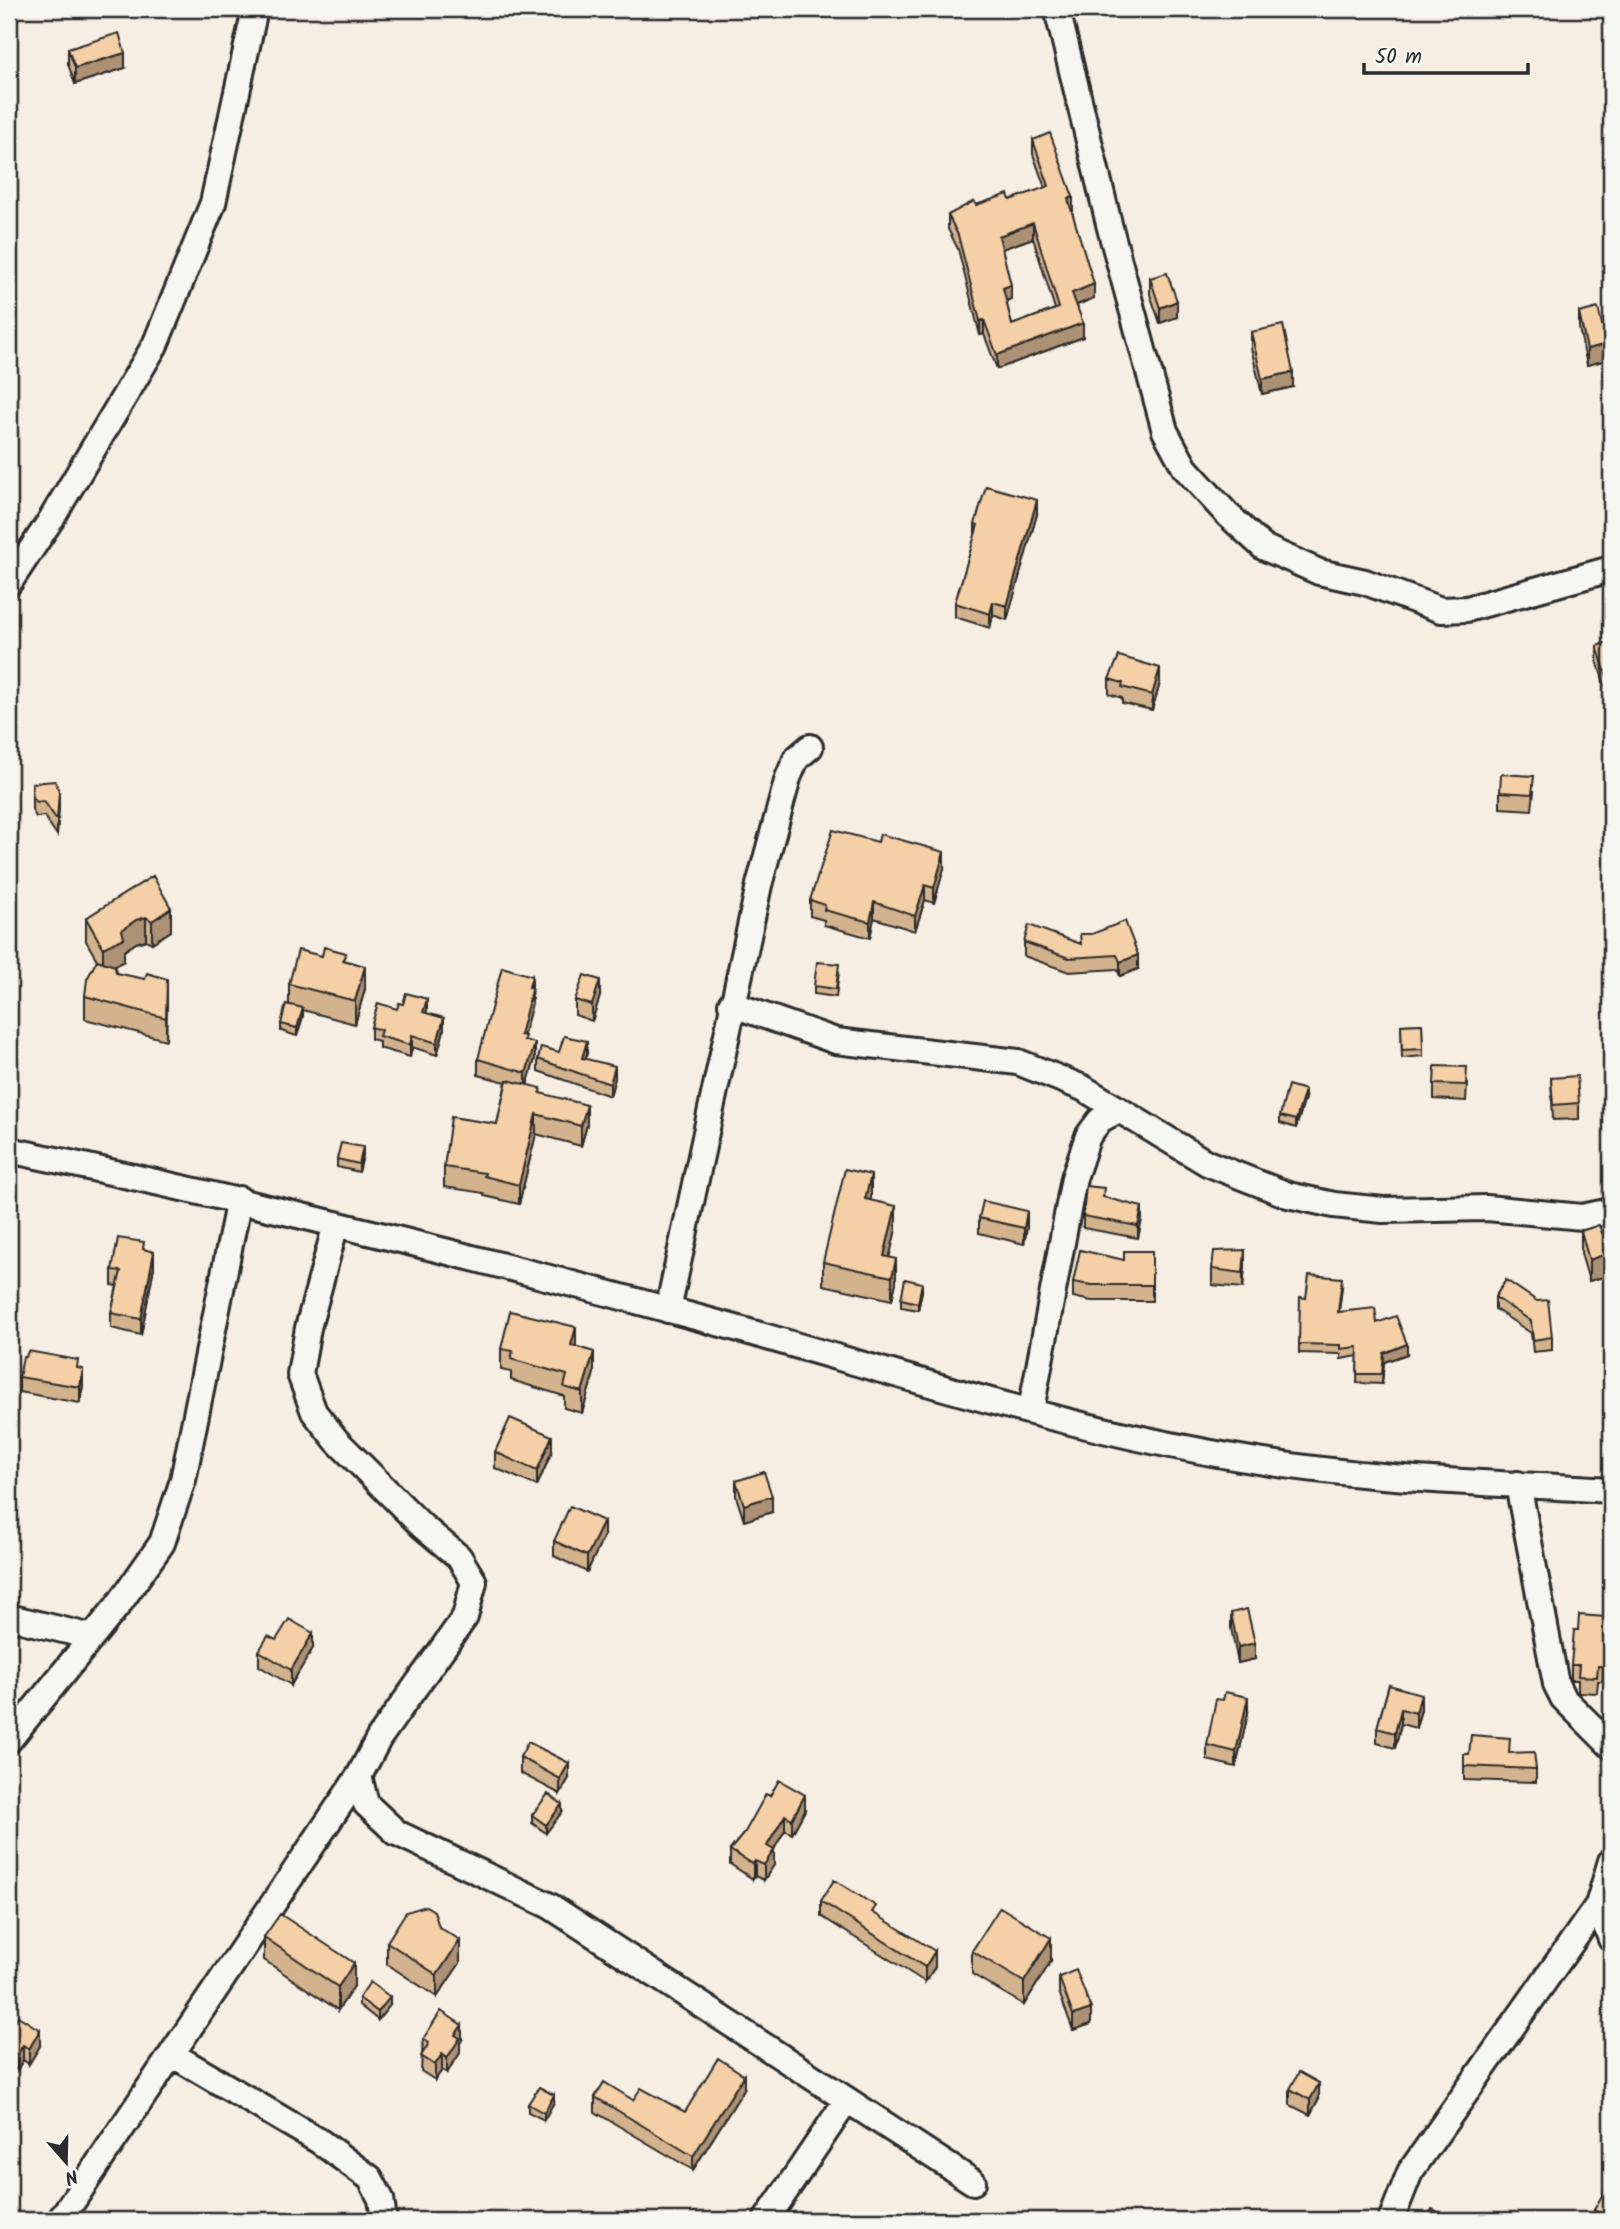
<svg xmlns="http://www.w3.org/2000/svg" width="1620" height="2229" font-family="Kalam,sans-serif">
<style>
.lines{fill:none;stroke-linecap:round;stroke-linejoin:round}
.minor-casing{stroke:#2b2b2b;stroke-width:30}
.minor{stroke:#f6f6f2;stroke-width:24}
.wall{fill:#d3b28e;stroke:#2b2b2b;stroke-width:2;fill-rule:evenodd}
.shaded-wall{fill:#ac9174;stroke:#2b2b2b;stroke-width:2}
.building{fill:#f5cfa5;stroke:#2b2b2b;stroke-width:2;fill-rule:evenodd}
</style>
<rect width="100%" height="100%" fill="#f6eee3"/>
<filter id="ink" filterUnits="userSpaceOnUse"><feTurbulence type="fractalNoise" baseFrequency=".0143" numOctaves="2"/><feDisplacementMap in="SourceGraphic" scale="14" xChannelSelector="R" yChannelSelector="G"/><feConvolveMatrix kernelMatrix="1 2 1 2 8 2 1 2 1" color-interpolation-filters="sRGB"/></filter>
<g filter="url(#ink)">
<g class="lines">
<defs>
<path id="minor" d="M1057,9L1110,228L1165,431L1185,468L1227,514L1263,547L1319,572L1365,582L1441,610L1467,609L1611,569
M9,583L52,518L155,345L213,203L255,9
M731,1004L836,1041L1018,1062L1083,1088L1207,1163L1288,1195L1334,1205L1383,1210L1487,1208L1582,1217L1611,1211
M9,1150C246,1200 481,1258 714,1322C894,1372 1074,1432 1258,1461C1374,1480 1494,1483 1611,1490
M336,1224L308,1328L300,1374L314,1412L337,1441L422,1526L459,1557L474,1582L465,1617L379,1738L359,1776L366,1804L397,1833L550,1906L973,2182
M668,1310L759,885L788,778L796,759L810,747
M1031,1410L1074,1178L1088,1136L1100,1120L1119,1110
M1518,1484L1556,1684L1563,1698L1611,1746
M9,1617L92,1637
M9,1740L119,1604L162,1543L183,1480L239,1199
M1598,1905L1611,1939
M173,2055L319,2141L370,2178L381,2199L384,2220
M60,2220L359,1776
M766,2220L847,2100
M1391,2220L1410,2172L1598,1905L1611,1861"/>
</defs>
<use href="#minor" class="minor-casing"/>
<use href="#minor" class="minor"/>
</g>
<path class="wall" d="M68,49L125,68L75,84L68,64Z
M1033,140L1073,211L1072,212L1094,298L1077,305L1083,337L997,369L984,334L980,335L958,249L948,229V215L976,205L1010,200L1045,188L1033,154ZM1033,238L1055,309L1012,325L1006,301L1011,299L1002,249Z
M1150,278L1177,317L1160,323L1150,294Z
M1579,313L1607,360L1587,365L1579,328Z
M1251,332L1293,387L1262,394L1251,348Z
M1037,514L1007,620L993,615L990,628L955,617V603L975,536V524Z
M1611,641L1609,698L1597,661V646Z
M1109,679L1160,683L1152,710L1122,703V698L1109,694Z
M1534,791L1532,810L1500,808V792Z
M32,795L59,806L57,835L44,816L36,817L32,810Z
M944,868L934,903L925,900L915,931L874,918L870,938L824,925V920L810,916V900Z
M153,876L171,931L152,943L146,940L136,943L124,951V961L114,966L116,973L167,1002L166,1040L85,1019V996L97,960L86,941V918Z
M1092,934L1138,969L1120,976L1117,969L1069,972L1024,956V942L1080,943Z
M322,956L346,961L365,989L355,1024L303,1010V1016L297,1036L281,1031V1024L289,1004V984Z
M839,972L836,997L814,994V986Z
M532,976V1003L523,1036L525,1041L535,1059L527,1085L541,1094L587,1125L581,1146L536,1134L519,1204L484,1196V1193L444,1187V1167L497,1124L506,1082L478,1075V1059Z
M600,996L592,1021L575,1015V1000Z
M397,1009L427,1010L426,1013L444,1030L437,1055L412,1047L410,1057L379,1048V1041L371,1039V1027Z
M1422,1024L1423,1056L1402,1058L1401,1025Z
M559,1052L587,1053L585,1059L615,1078L610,1096L538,1071V1059Z
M1551,1078L1579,1103V1119L1553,1120Z
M1467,1083L1466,1101L1434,1099V1084Z
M1305,1098L1296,1128L1280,1123V1116Z
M363,1155L359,1172L337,1167V1159Z
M871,1198L870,1200L896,1229L889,1257L896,1282L892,1300L823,1285V1262Z
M1104,1198L1142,1219L1138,1238L1083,1228V1216Z
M979,1218L1027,1227L1024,1244L979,1233Z
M1611,1230V1303L1603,1277L1589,1281L1581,1253V1231L1602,1233Z
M144,1250L154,1267L141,1335L111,1328V1313L117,1286L112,1285V1270Z
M1152,1251V1301H1091L1073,1297V1282L1124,1260Z
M1245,1266L1243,1288L1212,1285V1269Z
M1506,1280L1552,1337V1350L1533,1352L1531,1333L1495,1309V1297Z
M1342,1288L1339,1312L1377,1323L1407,1354L1384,1362L1382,1384L1357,1383L1358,1356L1341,1359V1354L1299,1353V1344Z
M922,1291L918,1310L901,1307V1299Z
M576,1347L594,1373L582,1413L564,1408V1396L511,1380V1372L501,1370V1349Z
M78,1369L83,1385L80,1403L19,1392V1377Z
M552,1451L537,1486L495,1468V1452Z
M736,1481L772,1512L744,1521L736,1496Z
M604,1536L587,1572L554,1556V1541Z
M1611,1547V1586L1605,1564V1549Z
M1231,1613L1255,1659L1238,1663L1231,1628Z
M1606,1632L1603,1681H1598L1597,1693L1578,1692V1680H1571V1665Z
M276,1640L313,1648L291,1685L259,1666V1651Z
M1389,1685L1421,1709L1416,1728L1401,1724L1395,1748L1377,1743V1728Z
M1248,1713L1236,1767L1207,1760V1745Z
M1464,1754L1536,1769V1782L1464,1780Z
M520,1757L569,1778L560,1794L520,1773Z
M770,1796L805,1810L792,1834L785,1830L773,1850L774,1865L764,1880L755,1876L753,1879L730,1864V1850L745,1832Z
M562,1812L546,1833L532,1823V1815Z
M821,1901L876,1915L935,1967L925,1982L821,1916Z
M439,1927L460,1963L437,1997L387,1964V1942Z
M264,1937L354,1986L338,2010L264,1960Z
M972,1951L1051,1961L1024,2005L972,1974Z
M1059,1977L1091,2024L1073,2030L1059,1992Z
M359,1998L390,2005L378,2020L359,2005Z
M9,2030L40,2046L29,2064L23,2060L17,2070L9,2065Z
M423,2039L462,2040L460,2043V2053L447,2073L442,2070L435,2080L421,2071Z
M744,2089L693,2170L595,2112V2097L633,2100L685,2112Z
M1290,2089L1319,2098L1310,2115L1290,2105Z
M554,2102L544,2120L528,2112V2104Z
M1594,2210L1611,2220H1594Z"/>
<path class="shaded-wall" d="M125,53V68L75,84V68Z
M1073,197V211L1068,213V199Z
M1033,223V238L999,250V236Z
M1094,284V298L1072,307V293Z
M1011,285V299L1003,302V288Z
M1177,301V317L1160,323V308Z
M984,320V334L980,335V321Z
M1083,323V337L997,369V355Z
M1607,344V360L1587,365V349Z
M1293,372V387L1262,394V379Z
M1037,500V514L1007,620V606Z
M993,602V615L990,628V614Z
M1160,668V683L1152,710V695Z
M1611,682V697L1609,698V683Z
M59,791V806L57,835V820Z
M944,852V868L934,903V888Z
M925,885V900L915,931V916Z
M874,902V918L870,938V922Z
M171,908V931L152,943V921Z
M146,917V940L136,943L124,951V961L103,971V948L122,930L136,920Z
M1138,955V969L1120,976V962Z
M365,966V989L355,1024V1001Z
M532,976V1003L520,1050V1035Z
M167,979V1002L166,1040V1018Z
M600,980V996L592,1021V1005Z
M427,999V1010L423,1024V1012Z
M303,1008V1016L297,1036V1028Z
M444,1018V1030L437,1055V1043Z
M412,1035V1047L410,1057V1045Z
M587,1041V1053L582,1070V1058Z
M535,1043V1059L526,1088V1073Z
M615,1066V1078L610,1096V1084Z
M1305,1090V1098L1296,1128V1120Z
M587,1105V1125L581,1146V1126Z
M536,1114V1134L519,1204V1185Z
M363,1147V1155L359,1172V1164Z
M871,1175V1198L865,1222V1199Z
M896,1206V1229L885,1276L884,1256Z
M1142,1207V1219L1138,1238V1226Z
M1027,1211V1227L1024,1244V1228Z
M1245,1250V1266L1243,1288V1273Z
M154,1252V1267L141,1335V1319Z
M1603,1255V1277L1589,1281V1260Z
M896,1259V1282L892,1300V1277Z
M922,1283V1291L918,1310V1303Z
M576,1327V1348L571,1345Z
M1407,1344V1354L1384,1362L1382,1384L1384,1353Z
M594,1352V1373L582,1413V1392Z
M83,1369V1385L80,1403V1387Z
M552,1436V1451L537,1486V1471Z
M772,1496V1512L744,1521V1505Z
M604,1521V1536L587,1572V1556Z
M1606,1617V1632L1603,1681V1666Z
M313,1633V1648L291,1685V1670Z
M1255,1643V1659L1238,1663V1647Z
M1421,1694V1709L1416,1728V1713Z
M1248,1697V1713L1236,1767V1752Z
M1401,1709V1724L1395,1748V1733Z
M569,1763V1778L560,1794V1779Z
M805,1795V1810L792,1834V1819Z
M562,1804V1812L546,1833V1825Z
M785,1815V1830L771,1855L774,1850V1865L764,1880V1865L767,1846Z
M755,1861V1876L753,1879V1864Z
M1051,1938V1961L1024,2005V1982Z
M460,1940V1963L437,1997V1975Z
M935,1951V1967L925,1982V1967Z
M354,1963V1986L338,2010V1987Z
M390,1997V2005L378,2020V2012Z
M1091,2009V2024L1073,2030V2015Z
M462,2025V2040L460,2043V2053L447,2073V2058L455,2035Z
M40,2030V2046L29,2064V2049Z
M23,2045V2060L17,2070V2055Z
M442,2054V2070L435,2080V2065Z
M744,2075V2089L693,2170V2156Z
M1319,2083V2098L1310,2115V2100Z
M554,2095V2102L544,2120V2113Z
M10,2207V2220H9V2210Z"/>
<path class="building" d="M119,33L125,53L75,68L68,49Z
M1050,133L1073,197L1068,199L1094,284L1072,293L1083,323L997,355L984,320L980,321L958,235L948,215L974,201L976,205L1008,194L1010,200L1049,186L1033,140ZM1033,223L1059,308L1012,325L1003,288L1011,285L999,236Z
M1167,273L1177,301L1160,308L1150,278Z
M1598,308L1607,344L1587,349L1579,313Z
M1283,325L1293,372L1262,379L1251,332Z
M986,486L1037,500L1007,606L993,602L990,614L955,603L978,525L975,524Z
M1611,641V682L1609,683L1597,646Z
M1119,656L1160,668L1152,695L1122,687L1123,683L1109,679Z
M1501,774L1534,776L1532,794L1500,792Z
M55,781L59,791L57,820L44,801L36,802L32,795V783Z
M833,830L878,842L880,834L944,852L934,888L925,885L915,916L874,902L870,922L824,910L825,905L810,900Z
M153,876L171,908L152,921L146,917L136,920L122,930L124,938L103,948L86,918Z
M1125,921L1138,955L1120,962L1117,955L1069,958L1024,942L1029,925L1081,944L1080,934H1092Z
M324,947L346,953L343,960L365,966L355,1001L289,984L298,950L322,956Z
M97,960L115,966L116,973L145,979L147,973L167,979L166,1018L85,996L87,979Z
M817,962L839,964L836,989L814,986Z
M502,967L532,976L529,987L532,988L520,1035L525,1036L524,1040L535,1043L526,1073L478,1059Z
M584,975L600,980L592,1005L575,1000Z
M406,993L427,999L423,1012L444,1018L437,1043L412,1035L410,1045L379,1036L381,1030L371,1027L378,1003L397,1009L399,1003L403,1004Z
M286,1004L303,1008L297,1028L281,1024Z
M1422,1024L1423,1049L1402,1050L1401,1025Z
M564,1036L587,1041L582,1058L615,1066L610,1084L538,1059L541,1047L559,1052Z
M1435,1066L1467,1067L1466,1085L1434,1084Z
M1577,1076L1579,1103L1553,1105L1551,1078Z
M507,1080L541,1088L540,1093L587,1105L581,1126L536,1114L519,1185L484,1176L485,1173L444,1167L451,1117L497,1124Z
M1288,1085L1305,1090L1296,1120L1280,1116Z
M341,1143L363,1147L359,1164L337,1159Z
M845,1169L871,1175L865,1199L896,1206L884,1256L896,1259L892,1277L823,1262Z
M1086,1186L1104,1188L1103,1197L1142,1207L1138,1226L1083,1216Z
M983,1201L1027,1211L1024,1228L979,1218Z
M1599,1225L1602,1233L1611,1230V1281L1603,1255L1589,1260L1581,1231Z
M118,1238L144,1242L143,1249L154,1252L141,1319L111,1313L121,1271L112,1270Z
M1080,1250L1124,1260V1251H1152V1285H1091L1073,1282Z
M1245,1250L1243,1273L1212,1269L1214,1251Z
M1309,1275L1342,1278L1338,1312L1375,1308L1377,1323L1396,1316L1407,1344L1384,1353L1382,1374H1357L1358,1347L1341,1349V1345L1299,1344L1300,1297L1306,1298Z
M905,1279L922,1283L918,1303L901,1299Z
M1506,1280L1537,1301L1548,1300L1552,1337L1533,1340L1531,1321L1495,1297Z
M510,1311L576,1327L571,1345L594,1352L582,1392L564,1387L567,1375L511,1359L513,1351L501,1349Z
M28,1351L78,1360L77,1368L83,1369L80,1387L19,1377L23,1357H26Z
M510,1418L552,1436L537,1471L495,1452Z
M764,1472L772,1496L744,1505L736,1481Z
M570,1506L604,1521L587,1556L554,1541Z
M1611,1547V1571L1605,1549Z
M1247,1609L1255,1643L1238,1647L1231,1613Z
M1579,1615L1606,1617L1603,1666H1598L1597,1677L1578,1676L1579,1665H1571L1574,1630H1578Z
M289,1619L313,1633L291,1670L259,1651L268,1636L276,1640Z
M1389,1685L1421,1694L1416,1713L1401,1709L1395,1733L1377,1728Z
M1225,1692L1248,1697L1236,1752L1207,1745L1216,1699L1223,1700Z
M1471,1735L1510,1738L1509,1753L1534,1752L1536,1769L1464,1766V1754H1469Z
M528,1742L569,1763L560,1779L520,1757Z
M779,1780L805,1795L792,1819L785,1815L767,1846L774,1850L764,1865L755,1861L753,1864L730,1850L745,1832L766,1794L770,1796Z
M548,1794L562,1804L546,1825L532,1815Z
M834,1880L876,1906L872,1912L935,1951L925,1967L821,1901Z
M426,1906L434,1911L439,1927L460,1940L437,1975L387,1942L406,1912Z
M1000,1907L1051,1938L1024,1982L972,1951Z
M280,1914L354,1963L338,1987L264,1937Z
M1076,1970L1091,2009L1073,2015L1059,1977Z
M370,1982L390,1997L378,2012L359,1998Z
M441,2011L462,2025L455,2035L460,2038L447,2058L442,2054L435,2065L421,2056L429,2043L423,2039Z
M18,2016L40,2030L29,2049L23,2045L17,2055L9,2050V2030Z
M718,2058L744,2075L693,2156L595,2097L604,2082L633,2100L641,2088L685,2112Z
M1299,2072L1319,2083L1310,2100L1290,2089Z
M539,2087L554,2095L544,2113L528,2104Z
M1605,2190L1611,2193V2220H1596L1599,2213L1594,2210Z
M1432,2209L1455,2220H1426Z"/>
</g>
<rect width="1620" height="2229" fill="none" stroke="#f6f6f2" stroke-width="35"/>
<rect x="18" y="18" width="1585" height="2194" fill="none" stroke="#2b2b2b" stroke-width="2.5" filter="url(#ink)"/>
<g transform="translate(66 2162) rotate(160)" stroke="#f6f6f2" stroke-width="5" paint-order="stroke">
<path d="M0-5L12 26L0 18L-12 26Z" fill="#2b2b2b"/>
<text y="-10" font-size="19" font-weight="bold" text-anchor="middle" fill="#2b2b2b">N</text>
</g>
<path d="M1364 63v10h164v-10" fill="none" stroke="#2b2b2b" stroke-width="3.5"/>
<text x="1375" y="63" font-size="21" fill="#2b2b2b" stroke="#f6f6f2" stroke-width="5" paint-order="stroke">50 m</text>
</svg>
